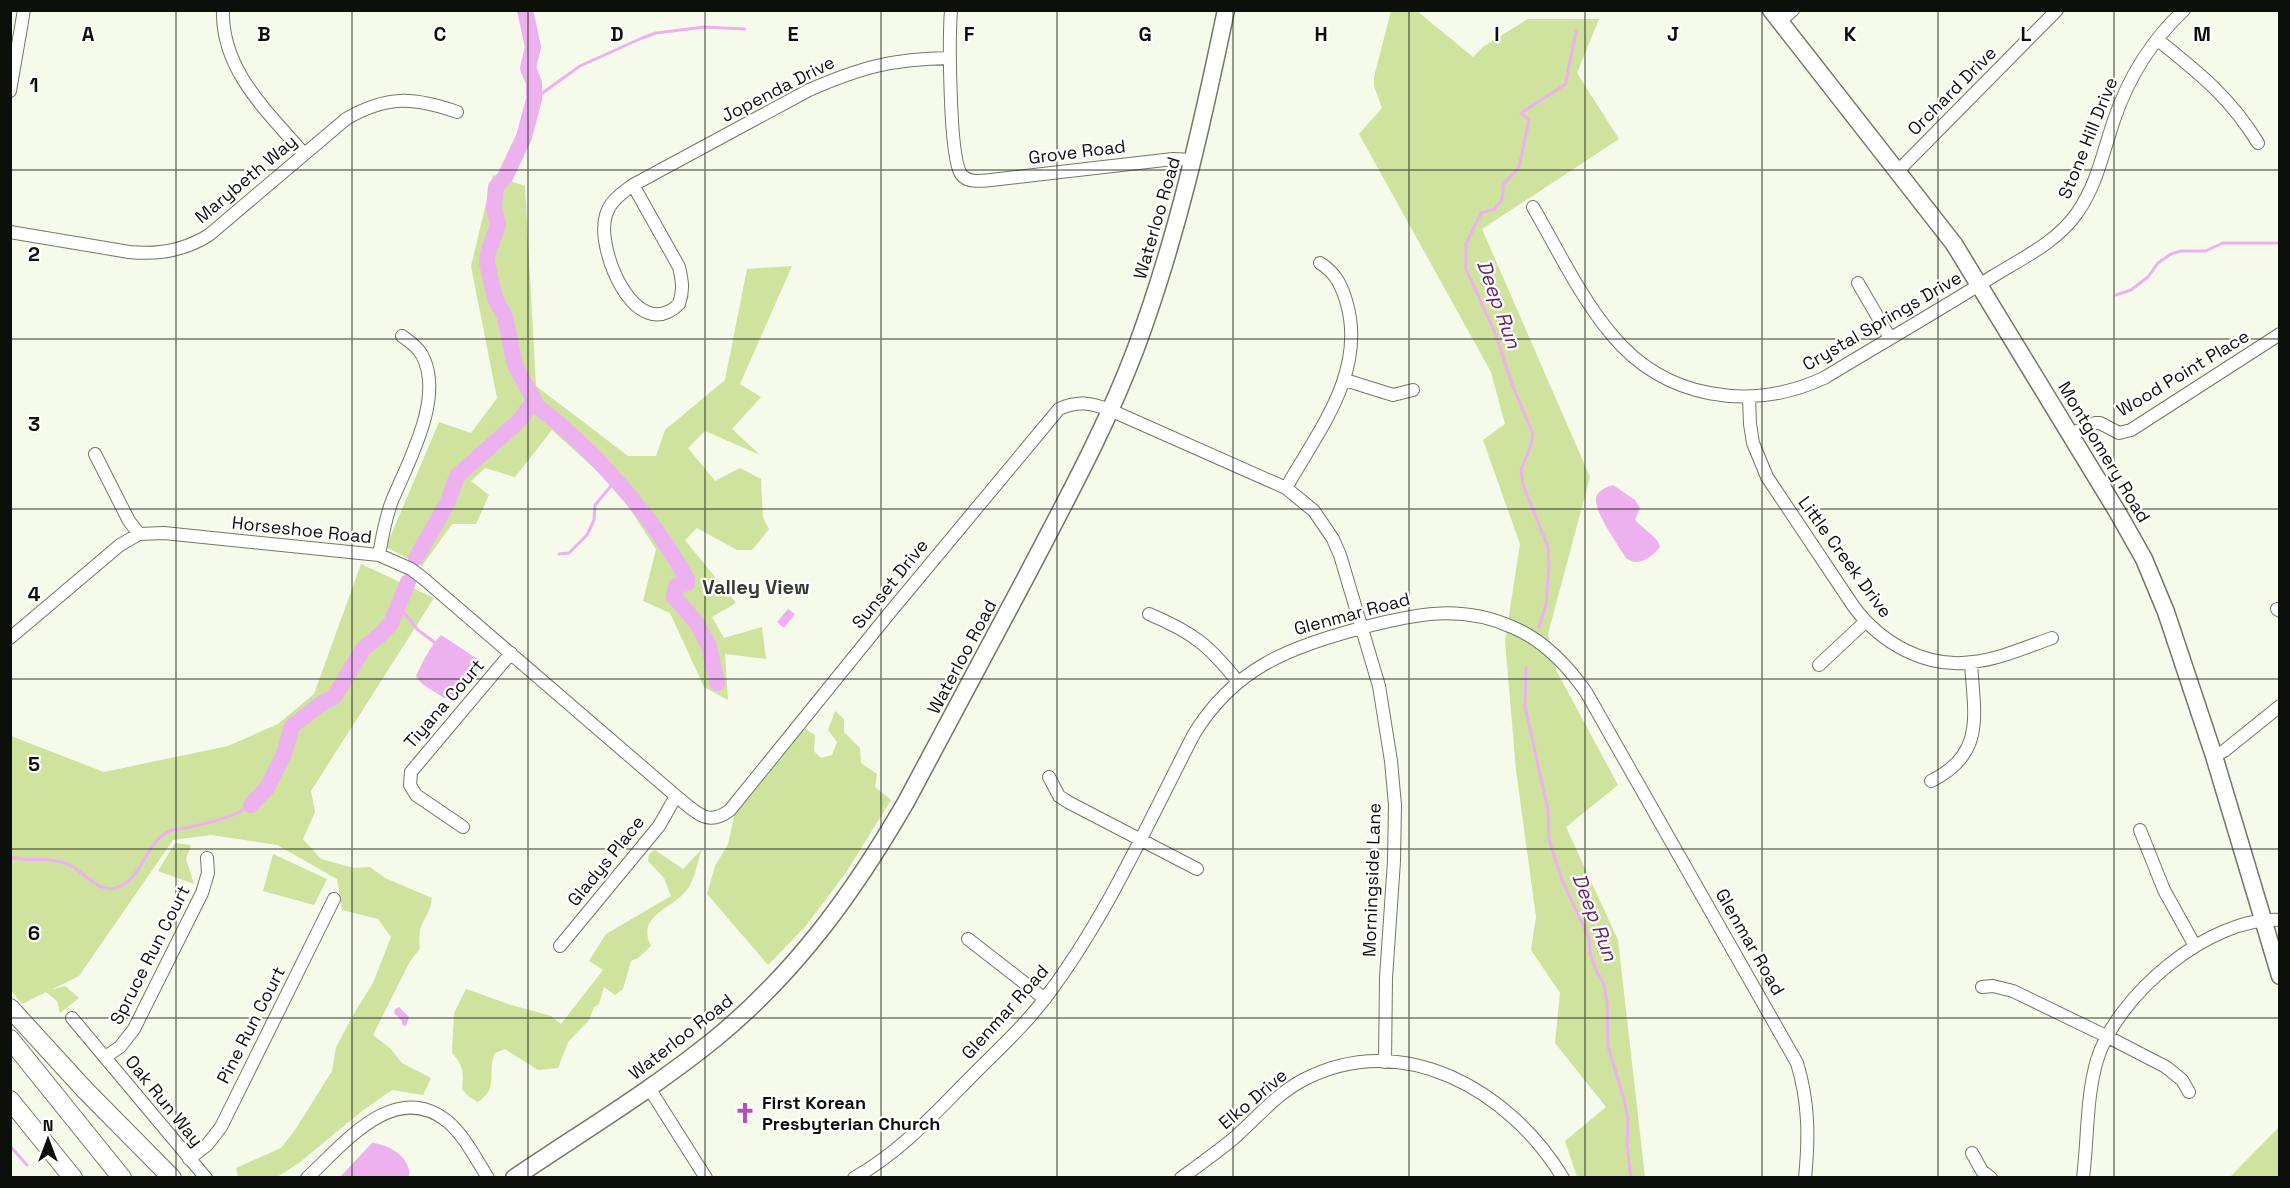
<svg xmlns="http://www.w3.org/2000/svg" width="2290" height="1188" font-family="'Space Grotesk',sans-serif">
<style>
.green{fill:#cfe29e}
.water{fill:#eeb1f0}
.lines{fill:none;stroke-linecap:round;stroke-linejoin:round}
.stream{stroke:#eeb1f0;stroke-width:3}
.river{stroke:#eeb1f0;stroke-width:16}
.minor-casing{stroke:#73776a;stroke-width:14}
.major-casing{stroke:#73776a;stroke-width:19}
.highway-casing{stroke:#73776a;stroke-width:20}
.minor{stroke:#fff;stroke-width:12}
.major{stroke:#fff;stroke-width:16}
.highway{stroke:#fff;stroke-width:18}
.grid{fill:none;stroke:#0d0f0a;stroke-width:1.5;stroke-opacity:0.55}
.labels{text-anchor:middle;stroke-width:4.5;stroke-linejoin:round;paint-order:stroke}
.street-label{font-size:18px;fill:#0d0f0a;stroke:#fff}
.poi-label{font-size:18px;font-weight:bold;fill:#0d0f0a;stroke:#fff;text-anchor:start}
.water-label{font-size:20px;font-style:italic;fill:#69226d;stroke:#fff}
.neighbourhood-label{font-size:20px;font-weight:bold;fill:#373b2f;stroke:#fff}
.grid-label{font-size:20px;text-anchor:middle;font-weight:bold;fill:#0d0f0a;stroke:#fff;stroke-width:4.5;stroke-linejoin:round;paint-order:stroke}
</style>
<rect width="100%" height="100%" fill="#f5faea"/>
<path class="green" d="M1391,11H1417L1473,57L1484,46L1528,19H1599L1577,73L1619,139L1482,229L1590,477L1548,634L1556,670L1618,785L1566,827L1618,940L1645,1177H1577L1565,1141L1606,1107L1555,1043L1560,993L1531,950L1536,917L1516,770L1505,641L1520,544L1483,440L1505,424L1491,372L1359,134L1382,108L1374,86V77Z
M493,175L525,186L536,386L628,456H656L665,430L725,380L747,269L792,266L740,384L761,397L732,429L760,455L705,431L688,448L715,481L740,468L761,479L763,518L769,529L752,550H737L697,528L685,540L736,603L712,617L724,638L762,627L766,659L725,654L728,700L704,687L670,613L643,601L656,549L617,489L552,430L515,477L485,468L471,481L489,495L476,524H452L422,566L386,547L439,422L471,433L497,398L471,266Z
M361,564L434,598L311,791L315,812L303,839L321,859L354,868L370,867L385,878L432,898C429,921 416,921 420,948L409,963L373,1035L390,1048L402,1063L431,1078L423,1095L392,1090L362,1111L299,1163L277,1177H238L236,1168L281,1148L295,1130L332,1071L336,1047L356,1010L373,983L391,937L378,919L342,910L337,879L277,845L211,835L173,840L79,976L51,990L65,986L79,998L60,1013L57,1001L46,992L22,1004L10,989L11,736L104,772L228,746L278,724L314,694Z
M835,711L844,719V732L860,748L861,763L877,774L875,787L891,800L845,874L804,928L768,965L707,894L715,866L728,844L735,813L803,728L815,735L814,751L821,758L832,755L837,742L828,730Z
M175,843L191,845L186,859L194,884L158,871Z
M702,849C698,860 696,874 690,885C679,908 634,913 651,946L638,958L631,961L623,989L615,995L604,987L599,1004L594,1007L589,1020L568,1042L558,1068L538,1070L505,1049L495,1053C486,1074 500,1087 478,1102L468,1096L462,1089C464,1073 463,1065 452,1053L454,1013L466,989L508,1004L551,1016L561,1024L603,970L589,961L606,934L671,896L664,878L648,861L649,854L655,850L683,869Z
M273,854L327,879L314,905L263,891Z
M2279,1127V1177H2230Z"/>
<path class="water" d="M1613,485L1635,500L1640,508L1635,520L1657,540L1660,547C1651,557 1639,568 1626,558C1619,546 1590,507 1597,495C1601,489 1607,487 1613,485Z
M788,609L795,614L784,628L777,622Z
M441,635L479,660C479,673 474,672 466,680C461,684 457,692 453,697L444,698C435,691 421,686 416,676C423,661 430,647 441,635Z
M399,1007L409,1017L406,1026L402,1025V1021L394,1013L395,1009Z
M372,1143C389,1144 412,1158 409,1177H340Z"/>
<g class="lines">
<path class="stream" d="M534,99L580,66L642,38L656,33L704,27L745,29
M2116,295L2131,290L2148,277L2158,263L2171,254L2181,251H2205L2223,243H2280
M559,554L569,553L587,535L594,520L595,505L616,480
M398,609L404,613L418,630L434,642
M1539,627L1546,605L1549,566L1548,547L1523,485L1521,470L1531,445L1533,434L1512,384L1496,335L1466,269V244L1481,213L1495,209L1497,205C1504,201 1503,192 1503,185L1519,167L1529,120L1521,113L1566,84C1568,65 1573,50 1576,31
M1526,668L1525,707L1548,810L1549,840L1562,880L1589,938L1590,953L1596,970L1604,984L1607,1003L1608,1046L1625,1103L1628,1121L1627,1144L1631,1178
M10,857C28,862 48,857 65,863C84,869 95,893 116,888C125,885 132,879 137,871C147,856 154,837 172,830C177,829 181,829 186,828C207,823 233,818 251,805
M10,1146L27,1165"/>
<path class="river" d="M533,403C593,448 651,514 687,579V583L676,586L674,597L696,622L709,646L717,683
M416,558L447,504L457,476L520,420L534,400L515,365L505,317L495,298L487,263L488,253L498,225L494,208L496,187L505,177L524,137L534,99V83L528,68L533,47L525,10
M251,805L267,788L284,754L292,726L322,703L334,697L363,649L381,634L391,623L408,582"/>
<defs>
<path id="minor" d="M223,10C221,70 268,112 304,154
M951,10C949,36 949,156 961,174C967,183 981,181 991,180L1173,159L1194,160
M1779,22L1793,10
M2158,40C2199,73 2230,97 2258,143
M10,91L24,10
M1898,171L2057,10
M633,185L679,267C682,280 684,290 679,304C636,346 595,249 606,215C610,201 622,193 633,185L809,90C862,67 892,59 950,58
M1533,207C1558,250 1580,297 1612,335C1665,399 1750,412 1824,378C1880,344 1938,311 1995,275C2023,258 2058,241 2077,213C2097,185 2103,152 2114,120C2128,79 2152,40 2184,10
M10,232L129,252C158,255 184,251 209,235L346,119C387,95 414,97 457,112
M1858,283L1890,338
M1345,380L1393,395L1413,390
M1749,398L1750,424L1753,443L1767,477L1854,607C1881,643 1926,669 1973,662C2000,659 2026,647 2052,638
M2071,434L2095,423H2100L2119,433L2131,430L2280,334
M95,454L129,521L139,534
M1286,488C1318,431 1366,373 1347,304C1342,286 1336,273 1320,263
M379,555C382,537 385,519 392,501C408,462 445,397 422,355C418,347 409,341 402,336
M2277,609L2280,611
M1149,614C1192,632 1209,645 1238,682
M10,638L120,545L139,534L164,533L379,555L411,569L424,579L676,796C695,811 707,828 730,810L887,616L1059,409C1078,400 1091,403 1110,410L1286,488L1314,511L1333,539L1340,555L1379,686L1391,761L1395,805L1394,861L1386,978L1385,1062
M1819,665L1865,622
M2214,756L2224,751L2280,706
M1049,777L1059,796L1068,802L1197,869
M1931,781C1986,754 1974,714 1971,663
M463,827L416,795L410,785L411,772L511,653
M2140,830L2164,890L2195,946
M968,939L1045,999
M560,946L659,826L676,796
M1982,987L1993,986L2013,991L2108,1037L2166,1067L2182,1080L2189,1092
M72,1018L206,1178
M105,1057L120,1047L134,1029L202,893L208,873L207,858
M649,1088L706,1178
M1972,1153L1982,1171L1991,1178
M189,1159L207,1145L221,1127L334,899
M307,1178C343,1145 394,1079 447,1121C464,1135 476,1159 488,1178
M854,1178C898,1153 930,1119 965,1083C992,1055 1023,1028 1046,997C1105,920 1149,821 1194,734C1235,667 1289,648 1361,628C1414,614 1460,604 1512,627C1544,640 1567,665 1586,692L1797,1063C1809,1102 1809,1138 1805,1178
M1181,1178C1199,1165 1216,1153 1233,1139C1256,1119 1275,1095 1303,1080C1402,1028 1510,1090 1563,1178
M2083,1178C2088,1138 2086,1098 2097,1060C2117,995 2210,916 2280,920"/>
<path id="major" d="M1771,10L1954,244L2118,513L2144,559L2166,612L2214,756L2280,976
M514,1178C582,1132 652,1090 716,1038C797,971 854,892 906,802C946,727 986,652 1026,577C1065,502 1106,428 1136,348C1177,238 1202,125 1226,10"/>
<path id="highway" d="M10,1008L85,1090L172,1178
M10,1039L122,1178
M10,1100L73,1178"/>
</defs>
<use href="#minor" class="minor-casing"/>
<use href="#major" class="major-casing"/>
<use href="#highway" class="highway-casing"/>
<use href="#minor" class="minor"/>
<use href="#major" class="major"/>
<use href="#highway" class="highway"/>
</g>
<path class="grid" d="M176,10V1178M352,10V1178M528,10V1178M705,10V1178M881,10V1178M1057,10V1178M1233,10V1178M1409,10V1178M1585,10V1178M1762,10V1178M1938,10V1178M2114,10V1178M10,170H2280M10,339H2280M10,509H2280M10,679H2280M10,849H2280M10,1018H2280"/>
<defs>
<symbol id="church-bare" viewBox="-9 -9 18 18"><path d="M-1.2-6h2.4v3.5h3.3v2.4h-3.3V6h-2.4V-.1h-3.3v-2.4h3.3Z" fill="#b250b7" stroke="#fff" stroke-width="2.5" paint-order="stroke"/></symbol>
</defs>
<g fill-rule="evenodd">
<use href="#church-bare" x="730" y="1098" width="30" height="30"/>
</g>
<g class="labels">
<g class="street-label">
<text transform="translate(778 89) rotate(-27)" y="6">Jopenda Drive</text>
<text transform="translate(1952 91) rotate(-45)" y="6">Orchard Drive</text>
<text transform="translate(2088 138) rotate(-68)" y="6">Stone Hill Drive</text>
<text transform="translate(1077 152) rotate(-7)" y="6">Grove Road</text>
<text transform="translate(246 179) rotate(-40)" y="6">Marybeth Way</text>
<text transform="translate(1157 218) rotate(-74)" y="6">Waterloo Road</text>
<text transform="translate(1882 321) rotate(-30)" y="6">Crystal Springs Drive</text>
<text transform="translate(2183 373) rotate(-31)" y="6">Wood Point Place</text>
<text transform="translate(2104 452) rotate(59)" y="6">Montgomery Road</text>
<text transform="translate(302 530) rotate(6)" y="6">Horseshoe Road</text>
<text transform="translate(1845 557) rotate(54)" y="6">Little Creek Drive</text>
<text transform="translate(890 584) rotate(-51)" y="6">Sunset Drive</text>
<text transform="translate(1352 614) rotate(-15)" y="6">Glenmar Road</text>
<text transform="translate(962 657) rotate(-62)" y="6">Waterloo Road</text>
<text transform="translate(444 704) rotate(-49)" y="6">Tiyana Court</text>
<text transform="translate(606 861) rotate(-51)" y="6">Gladys Place</text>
<text transform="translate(1372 880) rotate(-88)" y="6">Morningside Lane</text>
<text transform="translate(1750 942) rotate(60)" y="6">Glenmar Road</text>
<text transform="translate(150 955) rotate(-63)" y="6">Spruce Run Court</text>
<text transform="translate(1005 1012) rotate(-48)" y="6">Glenmar Road</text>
<text transform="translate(251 1025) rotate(-63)" y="6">Pine Run Court</text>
<text transform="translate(681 1037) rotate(-38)" y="6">Waterloo Road</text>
<text transform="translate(1253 1099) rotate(-40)" y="6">Elko Drive</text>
<text transform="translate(164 1101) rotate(51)" y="6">Oak Run Way</text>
</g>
<g class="poi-label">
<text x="762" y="1109">First Korean<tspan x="762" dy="21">Presbyterian Church</tspan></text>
</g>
<g class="water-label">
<text transform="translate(1499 304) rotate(70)" y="7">Deep Run</text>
<text transform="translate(1595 917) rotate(69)" y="7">Deep Run</text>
</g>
<g class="neighbourhood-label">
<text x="756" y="594">Valley View</text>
</g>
</g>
<g class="grid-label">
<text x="88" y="41">A</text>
<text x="264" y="41">B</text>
<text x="440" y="41">C</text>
<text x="617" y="41">D</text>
<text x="793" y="41">E</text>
<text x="969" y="41">F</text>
<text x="1145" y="41">G</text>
<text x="1321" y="41">H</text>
<text x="1497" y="41">I</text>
<text x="1673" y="41">J</text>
<text x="1850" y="41">K</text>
<text x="2026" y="41">L</text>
<text x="2202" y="41">M</text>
<text x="34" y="92">1</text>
<text x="34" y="261">2</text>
<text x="34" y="431">3</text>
<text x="34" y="601">4</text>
<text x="34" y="771">5</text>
<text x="34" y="940">6</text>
</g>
<rect width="2290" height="1188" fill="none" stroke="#0d0f0a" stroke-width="24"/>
<g transform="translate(48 1140)" stroke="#ffffff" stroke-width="4.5" paint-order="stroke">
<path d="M0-4.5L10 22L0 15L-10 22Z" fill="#0d0f0a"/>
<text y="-9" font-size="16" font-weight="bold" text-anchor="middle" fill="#0d0f0a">N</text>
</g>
</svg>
